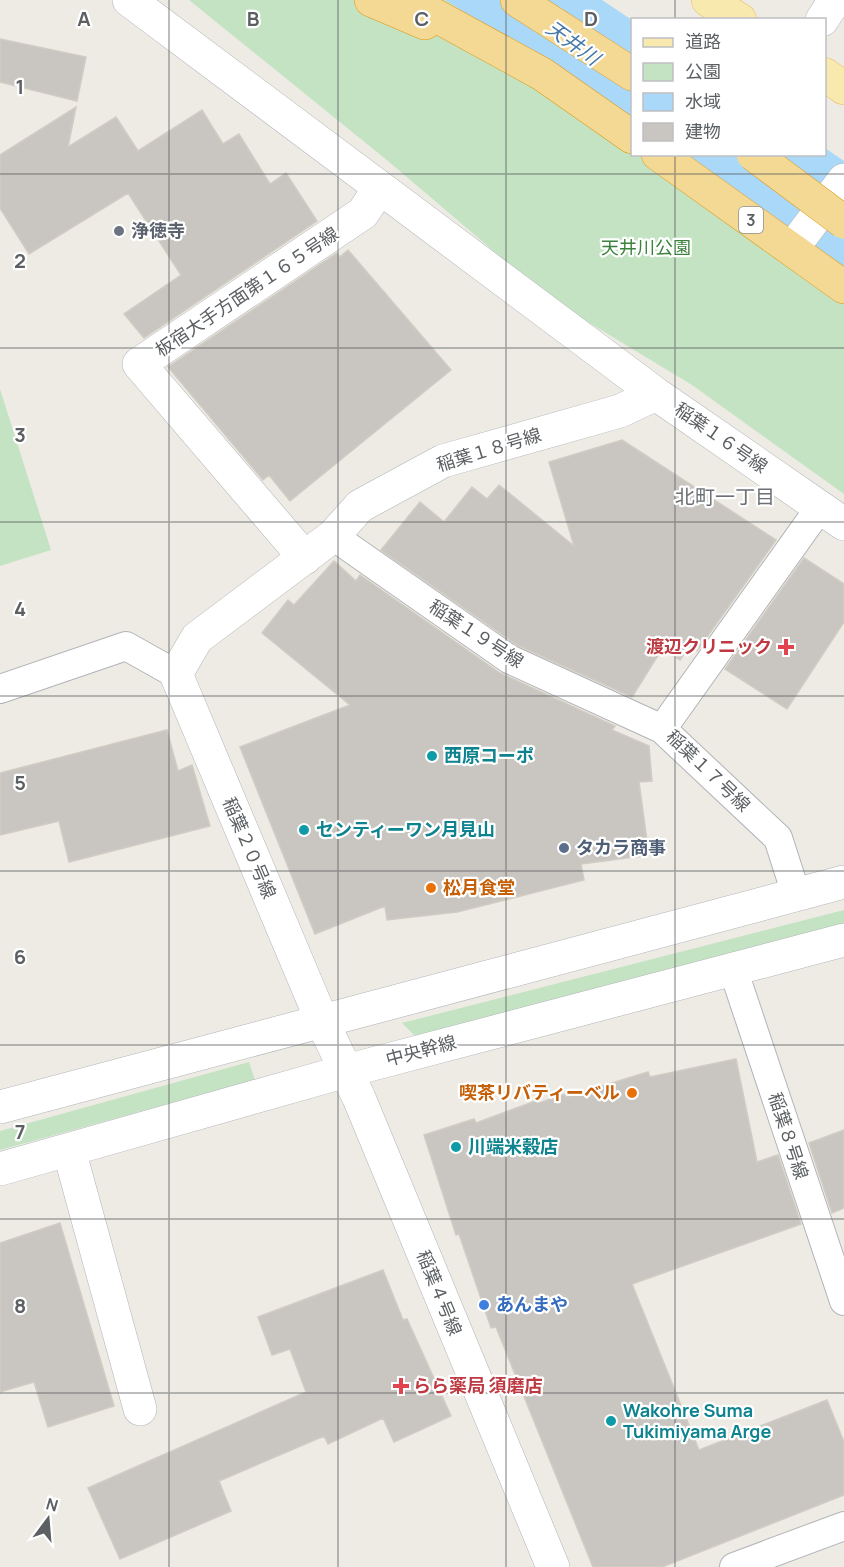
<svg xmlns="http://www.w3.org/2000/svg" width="844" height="1567" font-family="Manrope,'Noto Sans JP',sans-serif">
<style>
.green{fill:#c4e3c3}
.water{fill:#aad8f8}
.building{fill:#c9c6c1;stroke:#d1ccc3;stroke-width:1.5}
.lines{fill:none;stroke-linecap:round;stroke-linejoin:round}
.service-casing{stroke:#b1b4b8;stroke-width:30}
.pedestrian-casing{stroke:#b1b4b8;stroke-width:34}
.minor-casing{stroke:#b1b4b8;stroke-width:34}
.tertiary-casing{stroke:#b1b4b8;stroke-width:34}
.primary-casing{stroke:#e5be65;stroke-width:34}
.motorway-casing{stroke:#de9913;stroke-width:34}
.service{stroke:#fff;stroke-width:28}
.pedestrian{stroke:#fff;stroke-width:33}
.minor{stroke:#fff;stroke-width:33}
.tertiary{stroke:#fff;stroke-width:33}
.primary{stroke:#f8eaae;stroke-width:33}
.motorway{stroke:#f4d995;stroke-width:33}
.motorway-bridge-casing{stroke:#de9913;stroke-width:34;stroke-linecap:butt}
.motorway-bridge{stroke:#f4d995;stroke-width:33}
.grid{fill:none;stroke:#5c6063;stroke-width:1.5;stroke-opacity:0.55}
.worship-dot{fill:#6b7280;stroke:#fff;stroke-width:2}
.health-dot{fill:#e0444e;stroke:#fff;stroke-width:2}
.culture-dot{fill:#0f9aa8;stroke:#fff;stroke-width:2}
.service-dot{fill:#5c6f8a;stroke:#fff;stroke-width:2}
.food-dot{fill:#e8710a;stroke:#fff;stroke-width:2}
.shop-dot{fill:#3f7fe0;stroke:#fff;stroke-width:2}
.labels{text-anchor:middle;stroke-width:4.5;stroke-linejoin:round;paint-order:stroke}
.shield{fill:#fff;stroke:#8d9092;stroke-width:1.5}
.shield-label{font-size:16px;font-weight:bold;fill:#5c6063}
.worship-label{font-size:18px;font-weight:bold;fill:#5b616d;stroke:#fff;text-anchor:start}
.park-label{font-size:18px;fill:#3c823e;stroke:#fff}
.street-label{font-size:18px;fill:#5c6063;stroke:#fff}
.health-label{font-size:18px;font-weight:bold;fill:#be3a42;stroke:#fff;text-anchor:end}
.culture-label{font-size:18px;font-weight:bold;fill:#0d838f;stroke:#fff;text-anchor:start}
.service-label{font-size:18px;font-weight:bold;fill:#4e5e75;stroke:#fff;text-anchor:start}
.food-label{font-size:18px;font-weight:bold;fill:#c56008;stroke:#fff;text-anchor:start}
.shop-label{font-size:18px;font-weight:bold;fill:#366cbe;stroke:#fff;text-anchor:start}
.water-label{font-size:20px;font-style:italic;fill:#4879a8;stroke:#fff}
.neighbourhood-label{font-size:20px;fill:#6d7175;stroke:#fff}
.grid-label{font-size:20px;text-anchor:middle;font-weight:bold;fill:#5c6063;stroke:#fff;stroke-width:4.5;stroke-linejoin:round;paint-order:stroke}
</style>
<rect width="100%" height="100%" fill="#edebe4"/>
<path class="green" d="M189,0H454L632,123V154L676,155L844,276V494L692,385L550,299L388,161Z
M0,389L51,550L0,566Z
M844,910V930L418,1039L402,1023Z
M249,1062L255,1080L0,1150V1131Z"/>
<path class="water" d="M446,0H602L632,20V126Z
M825,148L844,161V270L674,155L824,154Z"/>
<path class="building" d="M0,39L86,57L77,101L0,82Z
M76,107L68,147L116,117L138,151L202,110L223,144L239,134L270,184L286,173L317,221L144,338L124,314L181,275L128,193L29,254L0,208V155Z
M348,250L451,370L290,501L269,475L263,480L168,367L337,253L340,257Z
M622,440L776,540L697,651L689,646L680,660L662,649L632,697L517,645L381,550L420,502L444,522L472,487L487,499L499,485L574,546L549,462Z
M804,558L844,584V622L787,709L725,669Z
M334,561L356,581L360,575L500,673L615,726L612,730L649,746L652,781L639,782L649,855L581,864L584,880L457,912L387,920L385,906L315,934L240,747L350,705L262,633L288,600L294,605Z
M167,730L178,771L192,765L210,826L69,862L59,821L0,835V773Z
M736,1059L757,1162L778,1155L801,1224L632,1284L699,1450L827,1400L844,1442V1495L662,1567H593L496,1327L491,1328L459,1234L456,1235L424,1135L474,1119L476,1123L538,1100L539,1103L565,1094L566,1097L648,1072L650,1077Z
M844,1130V1208L832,1213L809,1143Z
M60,1223L114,1406L48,1427L34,1382L0,1392V1243Z
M383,1270L403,1320L407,1319L451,1416L394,1442L383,1418L328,1444L324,1436L219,1481L231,1511L120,1559L88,1488L306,1392L290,1349L272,1355L258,1317Z"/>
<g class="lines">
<defs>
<path id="service" d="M333,536L509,659L662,729
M0,689L126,646L176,674
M796,894L778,838L662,729L821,506
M733,969L844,1301
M734,1567L844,1526"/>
<path id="pedestrian" d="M797,242L844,180"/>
<path id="minor" d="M129,0L656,394L844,524
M822,20L835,0
M305,558L139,364L363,213L379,189
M69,1150L140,1409
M553,1567L359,1098L322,1021L176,674L197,638L333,536L360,506L443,461L620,411L656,394"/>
<path id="tertiary" d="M0,1107L844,882
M0,1169L346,1071L844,940"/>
<path id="primary" d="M708,0L740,20
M824,74L844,88"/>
<path id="motorway" d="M371,0L425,23
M407,0L542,74L632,137
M517,0L632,74
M658,154L844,287"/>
</defs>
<use href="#service" class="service-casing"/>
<use href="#pedestrian" class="pedestrian-casing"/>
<use href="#minor" class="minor-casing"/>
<use href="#tertiary" class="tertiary-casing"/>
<use href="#primary" class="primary-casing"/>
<use href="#motorway" class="motorway-casing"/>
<use href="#service" class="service"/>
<use href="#pedestrian" class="pedestrian"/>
<use href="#minor" class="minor"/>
<use href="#tertiary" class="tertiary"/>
<use href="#primary" class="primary"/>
<use href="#motorway" class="motorway"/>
<defs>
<path id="motorway-bridge" d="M753,154L844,222"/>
</defs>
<use href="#motorway-bridge" class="motorway-bridge-casing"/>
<use href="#motorway-bridge" class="motorway-bridge"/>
</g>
<path class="grid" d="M169,0V1567M338,0V1567M506,0V1567M675,0V20M675,154V1567M0,174H844M0,348H844M0,522H844M0,696H844M0,871H844M0,1045H844M0,1219H844M0,1393H844"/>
<circle class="worship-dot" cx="119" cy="231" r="6"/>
<g class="health-dot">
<path d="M783 638h6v6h6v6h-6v6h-6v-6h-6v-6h6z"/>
<path d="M398 1377h6v6h6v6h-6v6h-6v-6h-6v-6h6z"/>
</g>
<g class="culture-dot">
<circle cx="432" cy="756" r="6"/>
<circle cx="304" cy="830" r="6"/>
<circle cx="456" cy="1147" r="6"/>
<circle cx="611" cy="1421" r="6"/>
</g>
<circle class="service-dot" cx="564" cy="848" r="6"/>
<g class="food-dot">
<circle cx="431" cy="888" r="6"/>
<circle cx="632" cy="1093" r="6"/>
</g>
<circle class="shop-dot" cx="484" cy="1305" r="6"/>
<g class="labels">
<rect class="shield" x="739" y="207" width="24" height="26" rx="4.5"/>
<g class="shield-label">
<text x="751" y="226">3</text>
</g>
<g class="worship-label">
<text x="131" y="237">浄徳寺</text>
</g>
<g class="park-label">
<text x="646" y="254">天井川公園</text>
</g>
<g class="street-label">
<text transform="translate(247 292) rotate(-34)" y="6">板宿大手方面第１６５号線</text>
<text transform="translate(721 438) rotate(35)" y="6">稲葉１６号線</text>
<text transform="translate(489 450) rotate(-17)" y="6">稲葉１８号線</text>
<text transform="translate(476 634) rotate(33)" y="6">稲葉１９号線</text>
<text transform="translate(708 771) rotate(44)" y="6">稲葉１７号線</text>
<text transform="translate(249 848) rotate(67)" y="6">稲葉２０号線</text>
<text transform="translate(421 1051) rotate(-15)" y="6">中央幹線</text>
<text transform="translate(788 1136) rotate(72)" y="6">稲葉８号線</text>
<text transform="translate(439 1293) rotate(68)" y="6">稲葉４号線</text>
</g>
<g class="health-label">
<text x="772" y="653">渡辺クリニック</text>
<text x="413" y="1392" text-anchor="start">らら薬局 須磨店</text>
</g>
<g class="culture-label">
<text x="444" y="762">西原コーポ</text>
<text x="316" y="836">センティーワン月見山</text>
<text x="468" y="1153">川端米穀店</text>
<text x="623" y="1417">Wakohre Suma<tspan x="623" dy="21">Tukimiyama Arge</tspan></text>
</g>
<g class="service-label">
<text x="576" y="854">タカラ商事</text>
</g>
<g class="food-label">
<text x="443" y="894">松月食堂</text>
<text x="620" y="1099" text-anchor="end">喫茶リバティーベル</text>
</g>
<g class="shop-label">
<text x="496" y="1311">あんまや</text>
</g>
<g class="water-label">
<text transform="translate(573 43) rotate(36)" y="7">天井川</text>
</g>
<g class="neighbourhood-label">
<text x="725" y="504">北町一丁目</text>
</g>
</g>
<g class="grid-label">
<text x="84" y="26">A</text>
<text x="253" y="26">B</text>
<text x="422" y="26">C</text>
<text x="591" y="26">D</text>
<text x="20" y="94">1</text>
<text x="20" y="268">2</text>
<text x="20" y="442">3</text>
<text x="20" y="616">4</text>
<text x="20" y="790">5</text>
<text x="20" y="964">6</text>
<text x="20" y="1139">7</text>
<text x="20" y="1313">8</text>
</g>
<rect x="631" y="18" width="195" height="138" fill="#ffffff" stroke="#bebfc1" stroke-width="1.5"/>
<rect x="643" y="38" width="30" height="9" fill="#f8eaae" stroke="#bebfc1" stroke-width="1.5"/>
<text x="685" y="48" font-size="18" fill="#5c6063">道路</text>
<rect x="643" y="63" width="30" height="18" fill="#c4e3c3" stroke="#bebfc1" stroke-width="1.5"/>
<text x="685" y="78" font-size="18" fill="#5c6063">公園</text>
<rect x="643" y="93" width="30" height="18" fill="#aad8f8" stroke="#bebfc1" stroke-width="1.5"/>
<text x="685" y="108" font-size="18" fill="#5c6063">水域</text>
<rect x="643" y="123" width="30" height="18" fill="#c9c6c1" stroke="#bebfc1" stroke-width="1.5"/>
<text x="685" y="138" font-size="18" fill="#5c6063">建物</text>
<g transform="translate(48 1519) rotate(16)" stroke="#ffffff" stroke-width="4.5" paint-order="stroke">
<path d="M0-4.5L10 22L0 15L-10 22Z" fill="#5c6063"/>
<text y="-9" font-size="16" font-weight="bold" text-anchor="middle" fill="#5c6063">N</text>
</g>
</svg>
